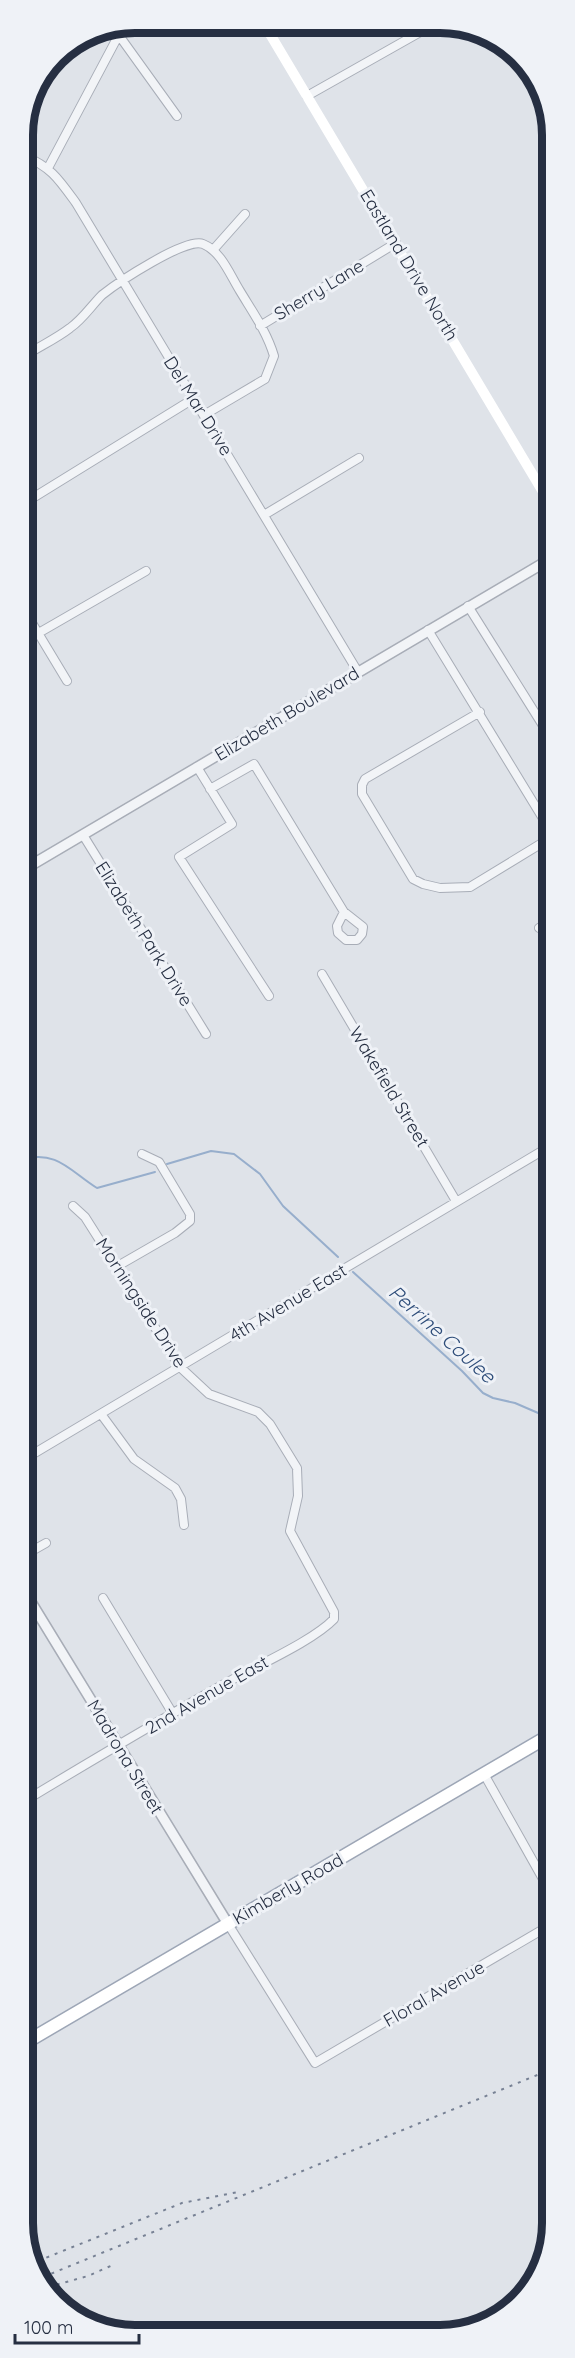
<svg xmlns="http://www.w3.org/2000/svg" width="575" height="2358" font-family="Quicksand,sans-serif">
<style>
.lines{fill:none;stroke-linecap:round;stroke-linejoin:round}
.stream{stroke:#97aecc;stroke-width:2}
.minor-casing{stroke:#a8adb7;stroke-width:10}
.tertiary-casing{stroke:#a8adb7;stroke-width:12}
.primary-casing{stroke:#9da6b6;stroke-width:15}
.minor{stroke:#f2f4f7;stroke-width:8}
.tertiary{stroke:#f2f4f7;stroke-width:9}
.secondary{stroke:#fff;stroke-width:10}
.primary{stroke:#fff;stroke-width:12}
.rail{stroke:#778194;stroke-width:2;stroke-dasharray:3 6;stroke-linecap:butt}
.labels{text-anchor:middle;stroke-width:6;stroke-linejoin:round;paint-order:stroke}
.street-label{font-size:18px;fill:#262f42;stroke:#eff2f7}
.water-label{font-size:20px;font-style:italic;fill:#2d4c79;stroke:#eff2f7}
.rim{fill:none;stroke:#262f42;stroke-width:8}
</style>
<rect width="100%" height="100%" fill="#dfe3e9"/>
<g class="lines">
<path class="stream" d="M23,1159C57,1150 70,1171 97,1188L155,1172
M167,1164L211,1151L234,1154L260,1174L283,1206L338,1257
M353,1272L462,1371L483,1393L493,1398L515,1403L552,1419"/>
<defs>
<path id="minor" d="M118,34L177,116
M513,54L547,111
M307,96L431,26
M23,155C52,168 58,178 76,203L358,672
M48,168L124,25
M213,250L245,214
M260,326L396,243
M23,357C38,347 56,339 70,328C83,319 91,306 102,295C117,283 186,237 203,244C221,251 230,275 240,291C252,311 267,332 274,356L265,379L204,415
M23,504L193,399
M264,515L359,458
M468,606L552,740
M23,608L67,681
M428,630L550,830L547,840L470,887L440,888L423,884L413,879L362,794V785L365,779L480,712
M23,642L146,571
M197,767L232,824L179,857L269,996
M210,789L254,764L344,912L363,927L362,934L357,940H346L338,933L337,926L344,912
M83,835L206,1034
M539,928L552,920
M322,974L456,1201
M116,1267L175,1233L190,1221V1214L159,1162L142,1154
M101,1414L134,1459L175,1488L181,1499L184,1525
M23,1460L552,1145
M23,1556L46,1543
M103,1598L173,1714
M484,1774L552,1895
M23,1802C91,1761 159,1720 228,1682C258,1665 313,1641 334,1619V1612L290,1531L298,1496L297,1468L270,1424L258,1412L209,1394L180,1367L85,1217L73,1206
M228,1924L315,2063L552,1924"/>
<path id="tertiary" d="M23,870L552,558
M23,1589L228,1924"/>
<path id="primary" d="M23,2044L552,1734"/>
</defs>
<use href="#minor" class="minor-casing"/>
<use href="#tertiary" class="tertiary-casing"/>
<use href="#primary" class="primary-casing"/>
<use href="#minor" class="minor"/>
<use href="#tertiary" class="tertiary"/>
<path class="secondary" d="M264,24L552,507"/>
<use href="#primary" class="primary"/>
<path class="rail" d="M38,2261L182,2203L238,2192
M43,2277L552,2069
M48,2287L88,2276L115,2264"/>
</g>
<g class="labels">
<g class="street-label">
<text transform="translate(409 265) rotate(59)" y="6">Eastland Drive North</text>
<text transform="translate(319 290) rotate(-31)" y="6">Sherry Lane</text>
<text transform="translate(198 406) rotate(58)" y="6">Del Mar Drive</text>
<text transform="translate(287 714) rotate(-31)" y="6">Elizabeth Boulevard</text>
<text transform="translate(144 934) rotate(58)" y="6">Elizabeth Park Drive</text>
<text transform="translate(389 1087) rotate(59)" y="6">Wakefield Street</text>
<text transform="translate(141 1303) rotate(57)" y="6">Morningside Drive</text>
<text transform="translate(288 1303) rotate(-31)" y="6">4th Avenue East</text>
<text transform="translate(207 1695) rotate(-30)" y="6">2nd Avenue East</text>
<text transform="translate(125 1757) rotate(59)" y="6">Madrona Street</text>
<text transform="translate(288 1889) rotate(-30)" y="6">Kimberly Road</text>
<text transform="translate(434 1994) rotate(-30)" y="6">Floral Avenue</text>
</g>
<g class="water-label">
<text transform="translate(442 1334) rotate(42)" y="7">Perrine Coulee</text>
</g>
</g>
<path d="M0 0H575V2358H0ZM135 33H440A102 102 0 0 1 542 135V2223A102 102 0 0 1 440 2325H135A102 102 0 0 1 33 2223V135A102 102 0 0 1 135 33Z" fill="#eff2f7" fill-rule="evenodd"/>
<path class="rim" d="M135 33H440A102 102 0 0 1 542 135V2223A102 102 0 0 1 440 2325H135A102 102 0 0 1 33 2223V135A102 102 0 0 1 135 33Z"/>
<path d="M15 2334v9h124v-9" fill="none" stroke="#262f42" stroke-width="3"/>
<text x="24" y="2334" font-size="18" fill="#262f42" stroke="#eff2f7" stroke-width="4.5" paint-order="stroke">100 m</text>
</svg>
